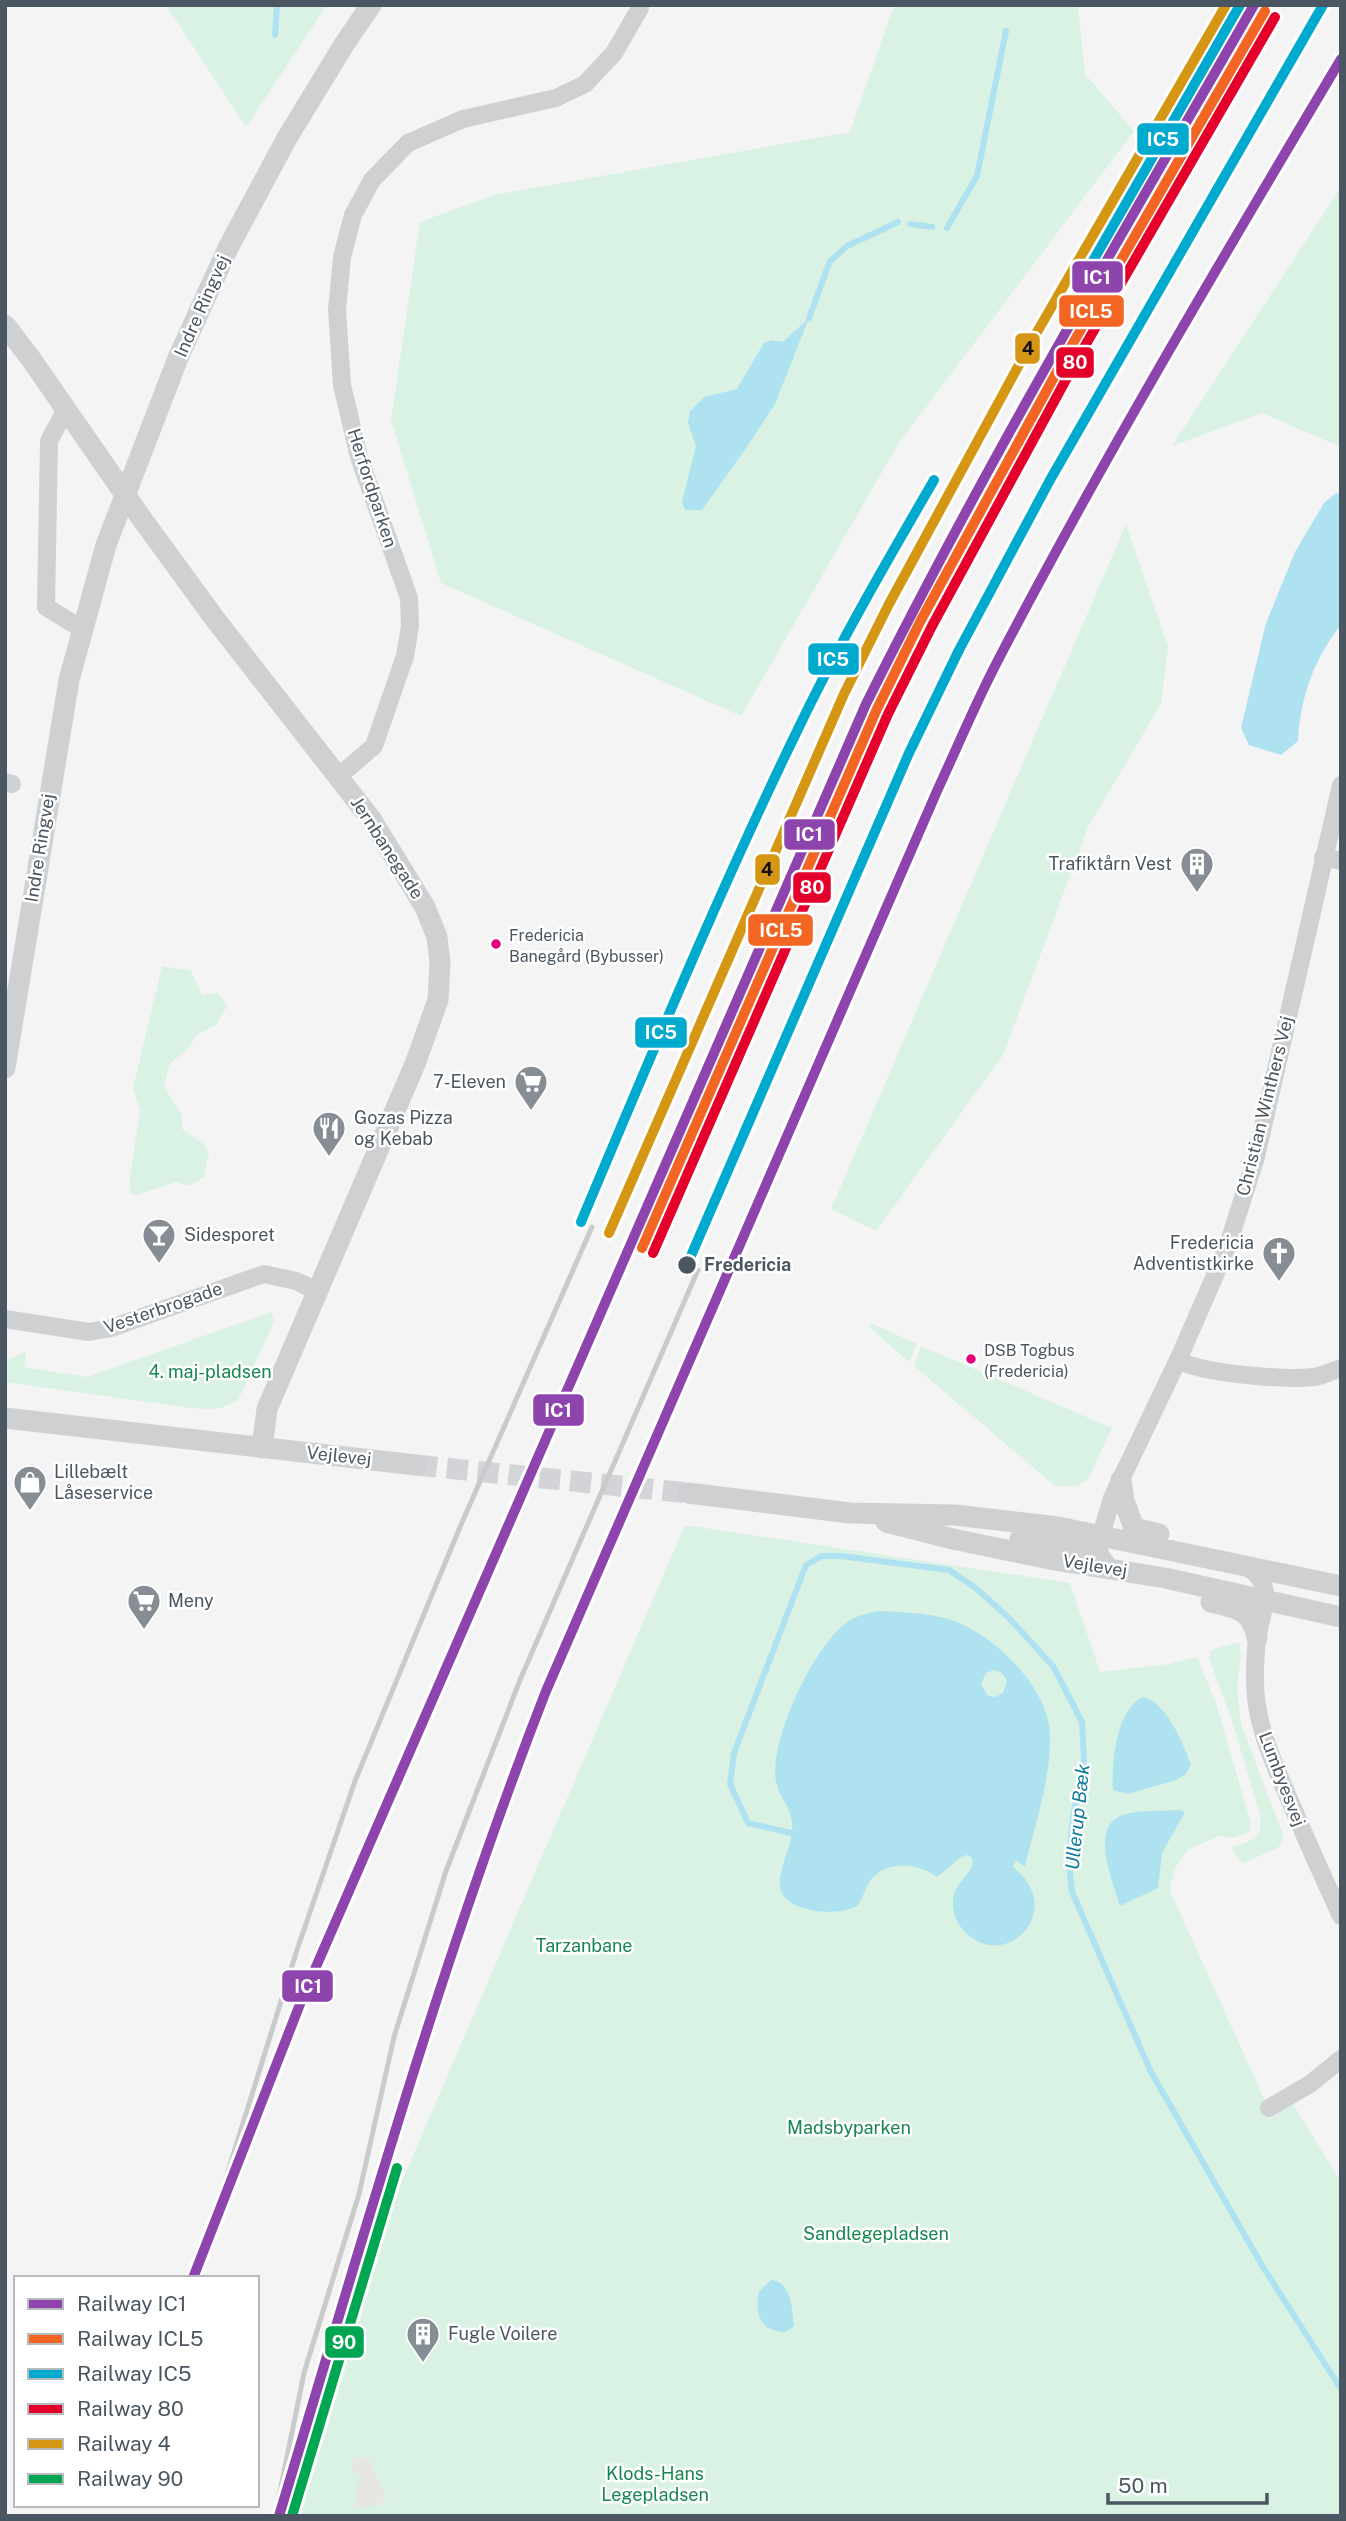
<svg xmlns="http://www.w3.org/2000/svg" width="1346" height="2521" font-family="'Public Sans',sans-serif">
<style>
.green{fill:#d9f2e3}
.sand{fill:#e7e6e1}
.water{fill:#aee2f0;fill-rule:evenodd}
.lines{fill:none;stroke-linecap:round;stroke-linejoin:round}
.stream{stroke:#aee2f0;stroke-width:6}
.tertiary-tunnel{stroke:#d2d4d7;stroke-width:21;stroke-dasharray:21 10;stroke-linecap:butt}
.minor{stroke:#ced0d2;stroke-width:18}
.tertiary{stroke:#ced0d2;stroke-width:21}
.rail{stroke:#c9cacc;stroke-width:5}
.rail-1-casing{stroke:#fff;stroke-width:16}
.rail-2-casing{stroke:#fff;stroke-width:16}
.rail-3-casing{stroke:#fff;stroke-width:16}
.rail-4-casing{stroke:#fff;stroke-width:16}
.rail-5-casing{stroke:#fff;stroke-width:16}
.rail-6-casing{stroke:#fff;stroke-width:16}
.rail-1{stroke:#8e44ad;stroke-width:10}
.rail-2{stroke:#f26522;stroke-width:10}
.rail-3{stroke:#00a9ce;stroke-width:10}
.rail-4{stroke:#e4002b;stroke-width:10}
.rail-5{stroke:#d49613;stroke-width:10}
.rail-6{stroke:#00a651;stroke-width:10}
.bus-dot{fill:#e5007d;stroke:#fff;stroke-width:2.5}
.stop-dot{fill:#4a5661;stroke:#fff;stroke-width:2.5}
.labels{text-anchor:middle;stroke-width:5;stroke-linejoin:round;paint-order:stroke}
.bus-label{font-size:16px;fill:#4a5661;stroke:#fff;text-anchor:start}
.street-label{font-size:18px;fill:#4a5661;stroke:#fff}
.poi-label{font-size:18px;fill:#4a5661;stroke:#fff;text-anchor:start}
.stop-label{font-size:18px;font-weight:bold;fill:#4a5661;stroke:#fff;text-anchor:start}
.park-label{font-size:18px;fill:#17864f;stroke:#fff}
.water-label{font-size:19px;font-style:italic;fill:#0c7c9b;stroke:#fff}
.line-badge{stroke:#fff;stroke-width:2.5}
.badge-label{font-size:19px;text-anchor:middle;font-weight:bold;fill:#fff}
.pale-badge-label{font-size:19px;text-anchor:middle;font-weight:bold;fill:#111}
</style>
<rect width="100%" height="100%" fill="#f4f4f4"/>
<path class="green" d="M166,5H327L246,127Z
M894,5H1078L1085,74L1134,131L897,446L741,716L441,583L391,420L420,222L494,195L850,132Z
M1341,187V447L1262,413L1172,446Z
M1126,524L1168,647L1161,704L1089,825L1003,1055L876,1231L831,1209Z
M162,966L191,971L202,995L218,993L227,1006L216,1025L198,1034L186,1051L170,1063L164,1087L182,1115V1129L202,1143L209,1153L204,1177L189,1186L176,1182L137,1195L131,1194L129,1183L140,1111L133,1088Z
M272,1312L274,1322L238,1400C220,1412 204,1409 183,1407L5,1382V1361L26,1351L24,1367L87,1377Z
M871,1323L917,1344L909,1362L869,1327Z
M921,1346L1112,1428L1088,1479L1078,1486H1055L914,1366Z
M685,1525L1070,1583L1100,1672L1169,1664L1197,1657L1216,1703L1251,1823L1249,1832L1234,1838L1219,1836L1188,1850L1175,1868L1170,1891L1267,2105L1270,2119L1293,2104L1341,2182V2516H293L402,2181Z
M1239,1642L1241,1653L1237,1689L1241,1724L1284,1837L1279,1847L1242,1864L1231,1847C1253,1841 1263,1839 1260,1814L1232,1721L1209,1658L1211,1650Z"/>
<path class="sand" d="M354,2456L369,2459L387,2498L380,2505L355,2508L360,2474L351,2473Z"/>
<path class="water" d="M809,318L775,404L744,451L702,510H685L682,502L696,446L688,423L690,411L704,397L737,389L764,343L772,340L783,342Z
M1336,493L1341,494V625C1314,658 1300,699 1298,741L1281,755L1249,745L1241,728L1266,623L1295,552L1324,503Z
M879,1611C902,1612 926,1613 948,1619C992,1632 1049,1687 1050,1735C1051,1779 1035,1824 1025,1867L1016,1860L1013,1867C1067,1909 1008,1971 967,1934C957,1925 952,1913 953,1900C954,1884 969,1877 973,1863L972,1858L967,1855L961,1857L937,1877C918,1863 886,1859 870,1881C865,1889 863,1898 857,1906C843,1913 825,1913 810,1910C752,1896 796,1856 792,1822C791,1808 779,1796 776,1782C769,1740 814,1644 849,1621C857,1615 870,1613 879,1611ZM994,1670L1002,1673L1007,1681L1003,1693L995,1697L987,1695L981,1684L986,1673Z
M1143,1697C1166,1701 1184,1745 1191,1765L1186,1774L1176,1780L1128,1794L1113,1790C1111,1765 1116,1709 1143,1697Z
M1180,1810L1185,1812L1162,1853L1158,1888L1120,1906C1113,1881 1087,1824 1126,1814C1142,1810 1163,1811 1180,1810Z
M771,2280C792,2282 792,2309 794,2326L785,2332C761,2332 754,2314 759,2292Z"/>
<g class="lines">
<path class="stream" d="M275,35L277,5
M910,224L932,227
M947,228L977,176L1006,31
M809,318L830,261L847,246L898,222
M791,1833L748,1823L730,1784L734,1753L806,1565L822,1556H841L949,1570L977,1589L1009,1618L1053,1666L1082,1722L1084,1759L1073,1817L1069,1864L1072,1892L1151,2072L1263,2267L1341,2389"/>
<path class="tertiary-tunnel" d="M416,1465L688,1493"/>
<path class="minor" d="M66,409L49,441L46,607L82,629
M339,776L374,746L405,656L410,626L409,598L359,457L342,385L337,310L342,257L353,215L372,180L408,143L463,119L556,98L585,84L614,53L640,8
M5,782L12,784
M1323,857L1341,861
M5,1319L89,1332L111,1328L264,1274L296,1281L317,1291
M1178,1360C1203,1374 1285,1380 1314,1377C1323,1376 1332,1371 1341,1368
M1243,1565C1279,1583 1261,1610 1257,1640C1255,1659 1254,1679 1256,1698C1260,1734 1275,1766 1289,1799C1306,1839 1323,1877 1341,1916
M1110,1568L1100,1555L1099,1546L1101,1535L1112,1498L1178,1360L1227,1248L1256,1157L1341,785
M1269,2108L1310,2084L1341,2059"/>
<path class="tertiary" d="M5,325L31,359L142,519L215,619L371,819L425,907L437,937L440,963L438,1000L415,1064L267,1409L262,1448
M5,1068L69,680L106,545L178,358L228,248L287,138L345,43L371,5
M5,1418L416,1465
M1121,1480L1124,1501L1134,1528L1159,1534
M688,1493L850,1513L955,1515L1058,1527L1341,1586
M886,1522L953,1539L1054,1560L1165,1578L1341,1617
M1020,1539L1078,1547L1091,1544L1101,1535
M1211,1602C1236,1608 1252,1609 1257,1638"/>
<path class="rail" d="M201,2258L297,1950L355,1781L460,1527L592,1227
M275,2516L304,2373L359,2194L394,2037L446,1871L520,1680L698,1270"/>
<defs>
<path id="rail-1" d="M193,2278L302,1999L866,704C985,465 1121,236 1254,5
M279,2516C363,2239 441,1960 546,1691L937,791C956,750 974,707 995,666C1102,460 1222,259 1341,59"/>
<path id="rail-2" d="M642,1248L877,709L921,620L1065,357L1265,11"/>
<path id="rail-3" d="M1086,273L1240,5
M581,1222C651,1056 720,889 799,727C840,642 887,561 934,480
M687,1265L909,753L959,650L1050,480L1323,5"/>
<path id="rail-4" d="M653,1253L888,714L932,626L1075,363L1275,17"/>
<path id="rail-5" d="M609,1233L844,694L889,604L1033,339L1226,5"/>
<path id="rail-6" d="M292,2516L397,2168"/>
</defs>
<use href="#rail-1" class="rail-1-casing"/>
<use href="#rail-2" class="rail-2-casing"/>
<use href="#rail-3" class="rail-3-casing"/>
<use href="#rail-4" class="rail-4-casing"/>
<use href="#rail-5" class="rail-5-casing"/>
<use href="#rail-6" class="rail-6-casing"/>
<use href="#rail-1" class="rail-1"/>
<use href="#rail-2" class="rail-2"/>
<use href="#rail-3" class="rail-3"/>
<use href="#rail-4" class="rail-4"/>
<use href="#rail-5" class="rail-5"/>
<use href="#rail-6" class="rail-6"/>
</g>
<defs>
<symbol id="building-pin" viewBox="-11 -11 22 30"><path d="M0 17L-7.5 6A9.5 9.5 0 1 1 7.5 6Z" fill="#868d94" stroke="#fff"/><path d="M-4-6H4V6H1V3H-1V6H-4ZM-2.5-4.3h1.7v1.8h-1.7ZM.8-4.3h1.7v1.8H.8ZM-2.5-1h1.7V.8h-1.7ZM.8-1h1.7V.8H.8Z" fill="#fff"/></symbol>
<symbol id="supermarket-pin" viewBox="-11 -11 22 30"><path d="M0 17L-7.5 6A9.5 9.5 0 1 1 7.5 6Z" fill="#868d94" stroke="#fff"/><path d="M-6-5.5h2.5l.6 2H6L4.5 2H-2.5L-4.4-4H-6ZM-1.5 3.2a1.3 1.3 0 1 0 .1 0ZM3 3.2a1.3 1.3 0 1 0 .1 0Z" fill="#fff"/></symbol>
<symbol id="restaurant-pin" viewBox="-11 -11 22 30"><path d="M0 17L-7.5 6A9.5 9.5 0 1 1 7.5 6Z" fill="#868d94" stroke="#fff"/><path d="M-5-6h1v4h1v-4h1v4h1v-4h1v5L-1.5 .5V6h-2V.5L-5-1ZM5-6V6H3V1.5H1.5Q1.5-4 5-6Z" fill="#fff"/></symbol>
<symbol id="bar-pin" viewBox="-11 -11 22 30"><path d="M0 17L-7.5 6A9.5 9.5 0 1 1 7.5 6Z" fill="#868d94" stroke="#fff"/><path d="M-6-5H6L.8 .8V4.5H3.5V6h-7V4.5H-.8V.8Z" fill="#fff"/></symbol>
<symbol id="church-pin" viewBox="-11 -11 22 30"><path d="M0 17L-7.5 6A9.5 9.5 0 1 1 7.5 6Z" fill="#868d94" stroke="#fff"/><path d="M-1.2-6h2.4v3.5h3.3v2.4h-3.3V6h-2.4V-.1h-3.3v-2.4h3.3Z" fill="#fff"/></symbol>
<symbol id="shop-pin" viewBox="-11 -11 22 30"><path d="M0 17L-7.5 6A9.5 9.5 0 1 1 7.5 6Z" fill="#868d94" stroke="#fff"/><path d="M-5-2.5h2.3a2.7 3.5 0 0 1 5.4 0H5L5.5 6h-11ZM-1.5-2.5h3a1.5 2.3 0 0 0-3 0Z" fill="#fff"/></symbol>
</defs>
<g fill-rule="evenodd">
<use href="#building-pin" x="1178" y="845" width="38" height="52"/>
<use href="#supermarket-pin" x="512" y="1063" width="38" height="52"/>
<use href="#restaurant-pin" x="310" y="1109" width="38" height="52"/>
<use href="#bar-pin" x="140" y="1216" width="38" height="52"/>
<use href="#church-pin" x="1260" y="1234" width="38" height="52"/>
<use href="#shop-pin" x="11" y="1463" width="38" height="52"/>
<use href="#supermarket-pin" x="125" y="1582" width="38" height="52"/>
<use href="#building-pin" x="404" y="2315" width="38" height="52"/>
</g>
<g class="bus-dot">
<circle cx="496" cy="944" r="6"/>
<circle cx="971" cy="1359" r="6"/>
</g>
<circle class="stop-dot" cx="687" cy="1265" r="10"/>
<g class="labels">
<g class="bus-label">
<text x="509" y="941">Fredericia<tspan x="509" dy="21">Banegård (Bybusser)</tspan></text>
<text x="984" y="1356">DSB Togbus<tspan x="984" dy="21">(Fredericia)</tspan></text>
</g>
<g class="street-label">
<text transform="translate(202 306) rotate(-66)" y="6">Indre Ringvej</text>
<text transform="translate(372 488) rotate(72)" y="6">Herfordparken</text>
<text transform="translate(40 848) rotate(-81)" y="6">Indre Ringvej</text>
<text transform="translate(387 848) rotate(57)" y="6">Jernbanegade</text>
<text transform="translate(1265 1106) rotate(-76)" y="6">Christian Winthers Vej</text>
<text transform="translate(163 1308) rotate(-19)" y="6">Vesterbrogade</text>
<text transform="translate(339 1456) rotate(6)" y="6">Vejlevej</text>
<text transform="translate(1095 1566) rotate(9)" y="6">Vejlevej</text>
<text transform="translate(1282 1779) rotate(69)" y="6">Lumbyesvej</text>
</g>
<g class="poi-label">
<text x="1172" y="870" text-anchor="end">Trafiktårn Vest</text>
<text x="506" y="1088" text-anchor="end">7-Eleven</text>
<text x="354" y="1124">Gozas Pizza<tspan x="354" dy="21">og Kebab</tspan></text>
<text x="184" y="1241">Sidesporet</text>
<text x="1254" y="1249" text-anchor="end">Fredericia<tspan x="1254" dy="21">Adventistkirke</tspan></text>
<text x="54" y="1478">Lillebælt<tspan x="54" dy="21">Låseservice</tspan></text>
<text x="168" y="1607">Meny</text>
<text x="448" y="2340">Fugle Voilere</text>
</g>
<g class="stop-label">
<text x="704" y="1271">Fredericia</text>
</g>
<g class="park-label">
<text x="210" y="1378">4. maj-pladsen</text>
<text x="584" y="1952">Tarzanbane</text>
<text x="849" y="2134">Madsbyparken</text>
<text x="876" y="2240">Sandlegepladsen</text>
<text x="655" y="2480">Klods-Hans<tspan x="655" dy="21">Legepladsen</tspan></text>
</g>
<g class="water-label">
<text transform="translate(1077 1817) rotate(-84)" y="7">Ullerup Bæk</text>
</g>
</g>
<g class="line-badge">
<rect x="1136" y="122" width="54" height="34" rx="7" fill="#00a9ce"/>
<rect x="1071" y="260" width="53" height="34" rx="7" fill="#8e44ad"/>
<rect x="1058" y="294" width="67" height="34" rx="7" fill="#f26522"/>
<rect x="1014" y="332" width="27" height="33" rx="7" fill="#d49613"/>
<rect x="1055" y="346" width="40" height="33" rx="7" fill="#e4002b"/>
<rect x="807" y="642" width="53" height="34" rx="7" fill="#00a9ce"/>
<rect x="783" y="818" width="53" height="33" rx="7" fill="#8e44ad"/>
<rect x="754" y="853" width="27" height="33" rx="7" fill="#d49613"/>
<rect x="792" y="871" width="40" height="33" rx="7" fill="#e4002b"/>
<rect x="747" y="913" width="67" height="34" rx="7" fill="#f26522"/>
<rect x="634" y="1016" width="54" height="33" rx="7" fill="#00a9ce"/>
<rect x="532" y="1393" width="53" height="34" rx="7" fill="#8e44ad"/>
<rect x="281" y="1969" width="53" height="34" rx="7" fill="#8e44ad"/>
<rect x="324" y="2325" width="41" height="34" rx="7" fill="#00a651"/>
</g>
<g class="badge-label">
<text x="1163" y="146">IC5</text>
<text x="1097" y="284">IC1</text>
<text x="1091" y="318">ICL5</text>
<text x="1075" y="369">80</text>
<text x="833" y="666">IC5</text>
<text x="809" y="841">IC1</text>
<text x="812" y="894">80</text>
<text x="781" y="937">ICL5</text>
<text x="661" y="1039">IC5</text>
<text x="558" y="1417">IC1</text>
<text x="308" y="1993">IC1</text>
<text x="344" y="2349">90</text>
</g>
<g class="pale-badge-label">
<text x="1028" y="355">4</text>
<text x="767" y="876">4</text>
</g>
<rect width="1346" height="2521" fill="none" stroke="#4a5661" stroke-width="14"/>
<rect x="14" y="2276" width="245" height="231" fill="#ffffff" stroke="#b7bbc0" stroke-width="2"/>
<rect x="28" y="2299" width="35" height="10" fill="#8e44ad" stroke="#b7bbc0" stroke-width="2"/>
<text x="77" y="2311" font-size="21" fill="#4a5661">Railway IC1</text>
<rect x="28" y="2334" width="35" height="10" fill="#f26522" stroke="#b7bbc0" stroke-width="2"/>
<text x="77" y="2346" font-size="21" fill="#4a5661">Railway ICL5</text>
<rect x="28" y="2369" width="35" height="10" fill="#00a9ce" stroke="#b7bbc0" stroke-width="2"/>
<text x="77" y="2381" font-size="21" fill="#4a5661">Railway IC5</text>
<rect x="28" y="2404" width="35" height="10" fill="#e4002b" stroke="#b7bbc0" stroke-width="2"/>
<text x="77" y="2416" font-size="21" fill="#4a5661">Railway 80</text>
<rect x="28" y="2439" width="35" height="10" fill="#d49613" stroke="#b7bbc0" stroke-width="2"/>
<text x="77" y="2451" font-size="21" fill="#4a5661">Railway 4</text>
<rect x="28" y="2474" width="35" height="10" fill="#00a651" stroke="#b7bbc0" stroke-width="2"/>
<text x="77" y="2486" font-size="21" fill="#4a5661">Railway 90</text>
<path d="M1108 2493v10h159v-10" fill="none" stroke="#4a5661" stroke-width="3.5"/>
<text x="1118" y="2493" font-size="21" fill="#4a5661" stroke="#ffffff" stroke-width="5" paint-order="stroke">50 m</text>
</svg>
